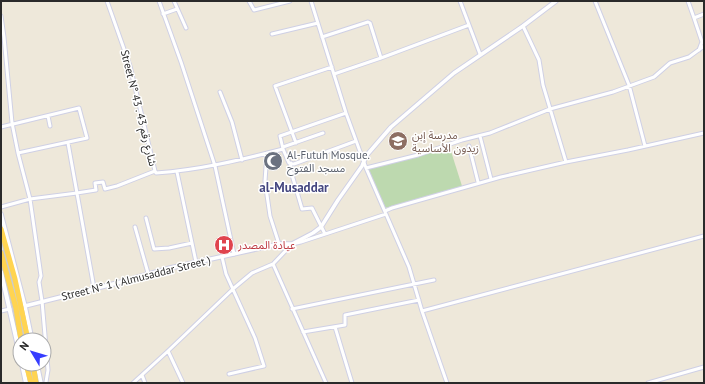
<svg xmlns="http://www.w3.org/2000/svg" width="705" height="384" font-family="'PT Sans','Noto Sans Arabic',sans-serif">
<style>
.cemetery{fill:#bdd9af}
.lines{fill:none;stroke-linecap:round;stroke-linejoin:round}
.minor-casing{stroke:#cfd0e5;stroke-width:5}
.tertiary-casing{stroke:#cfd0e5;stroke-width:5.5}
.secondary-casing{stroke:#cfd0e5;stroke-width:6}
.trunk-casing{stroke:#ccc;stroke-width:7}
.minor{stroke:#fff;stroke-width:3}
.tertiary{stroke:#fff;stroke-width:3.5}
.secondary{stroke:#fff;stroke-width:4}
.trunk{stroke:#ffd451;stroke-width:5}
.labels{text-anchor:middle;stroke-width:3;stroke-linejoin:round;paint-order:stroke}
.street-label{font-size:11px;fill:#2a2a2a;stroke:#fff}
.education-label{font-size:11px;fill:#785e54;stroke:#fff;text-anchor:start}
.worship-label{font-size:11px;fill:#5b616d;stroke:#fff;text-anchor:start}
.health-label{font-size:11px;fill:#be3a42;stroke:#fff;text-anchor:start}
.quarter-label{font-size:13px;font-weight:bold;fill:#454780;stroke:#fff}
</style>
<rect width="100%" height="100%" fill="#eee8da"/>
<path class="cemetery" d="M449,145L462,186L385,208L368,168Z"/>
<g class="lines">
<defs>
<path id="minor" d="M107,1L130,66L155,171
M159,1L181,62L215,166L234,254
M174,1L186,28
M249,1L254,10L290,1
M311,1L346,113L366,168L409,267L422,311L447,383
M460,1L480,54
M595,1L629,85L645,146
M688,1L694,18L704,14
M163,14L177,9
M1,16L4,37L12,123L18,153L30,199L41,276L39,282L42,301L48,370L46,382
M694,18L702,42L699,50
M523,26L539,60L543,85L566,162
M272,34L318,23
M322,37L368,22L370,23L381,58
M334,74L381,58L469,25
M220,92L232,122L242,160
M346,113L280,136L283,149L289,163L294,164L356,141
M48,116L50,126
M1,127L79,108L87,138L18,153
M480,136L491,179
M68,143L94,288
M296,143L275,86L332,67
M469,146L478,182
M283,147L323,133
M267,153L265,181L270,216L279,244
M291,163L290,168L302,209L312,208L325,234
M366,168L418,155L462,140L490,133L550,109L613,92L654,77L670,63L689,57L704,46
M155,171L156,173C199,170 241,160 283,149
M177,172L196,262
M1,207L30,199L77,193L96,190L95,183L103,182L105,189L117,186L155,171
M385,211L392,208L501,177L566,162L628,150L704,133
M146,218L154,249L169,248L192,243
M135,227L148,273
M222,257L226,274L255,338L264,366L229,374
M273,264L326,383
M292,309L434,280
M1,311L10,309
M422,311L704,236
M335,327L352,383
M303,332L345,325V315L419,300
M168,351L183,383
M142,375L145,383
M133,383L168,351L234,288L252,273L273,264L292,244L301,242L386,214
M648,383L704,367"/>
<path id="tertiary" d="M1,214L25,306L32,340
M25,306L121,282L170,268L279,244H292L313,233L321,227L338,200L362,166L366,156L391,127L454,73L523,26L556,1
M37,364L41,383"/>
<path id="secondary" d="M1,272L20,355
M22,364L26,383"/>
<path id="trunk" d="M1,229L15,279L28,340
M1,253L16,308L21,340
M26,364L31,383
M33,364L36,383"/>
</defs>
<use href="#minor" class="minor-casing"/>
<use href="#tertiary" class="tertiary-casing"/>
<use href="#secondary" class="secondary-casing"/>
<use href="#trunk" class="trunk-casing"/>
<use href="#minor" class="minor"/>
<use href="#tertiary" class="tertiary"/>
<use href="#secondary" class="secondary"/>
<use href="#trunk" class="trunk"/>
</g>
<defs>
<symbol id="school-disc" viewBox="-11 -11 22 22"><circle r="9.5" fill="#8d6e63" stroke="#fff"/><path d="M0-5L7-2L0 1L-7-2ZM-4 1L0 2.5L4 1V4Q0 6-4 4Z" fill="#fff"/></symbol>
<symbol id="mosque-disc" viewBox="-11 -11 22 22"><circle r="9.5" fill="#6b7280" stroke="#fff"/><path d="M3.5-4.9A6 6 0 1 0 3.5 4.9A5 5 0 1 1 3.5-4.9Z" fill="#fff"/></symbol>
<symbol id="hospital-disc" viewBox="-11 -11 22 22"><circle r="9.5" fill="#e0444e" stroke="#fff"/><path d="M-5-5h3v3.5h4V-5h3V5h-3V1.5h-4V5h-3Z" fill="#fff"/></symbol>
</defs>
<g fill-rule="evenodd">
<use href="#school-disc" x="387" y="130" width="22" height="22"/>
<use href="#mosque-disc" x="262" y="150" width="22" height="22"/>
<use href="#hospital-disc" x="213" y="234" width="22" height="22"/>
</g>
<g class="labels">
<g class="street-label">
<text transform="translate(139 108) rotate(76)" y="4">Street N° 43 . شارع رقم 43</text>
<text transform="translate(136 278) rotate(-14)" y="4">Street N° 1 ( Almusaddar Street )</text>
</g>
<g class="education-label">
<text x="412" y="139">مدرسة إبن<tspan x="412" dy="13">زيدون الأساسية</tspan></text>
</g>
<g class="worship-label">
<text x="287" y="159">Al-Futuh Mosque.<tspan x="287" dy="13">مسجد الفتوح</tspan></text>
</g>
<g class="health-label">
<text x="238" y="249">عيادة المصدر</text>
</g>
<g class="quarter-label">
<text x="294" y="192">al-Musaddar</text>
</g>
</g>
<rect width="705" height="384" fill="none" stroke="#2a2a2a" stroke-width="4"/>
<g transform="translate(32 352) rotate(308)"><circle r="19" fill="#ffffff" stroke="#aaaaaa"/>
<path d="M0-3L7 15L0 10L-7 15Z" fill="#363dff"/>
<text y="-6" font-size="11" font-weight="bold" text-anchor="middle" fill="#2a2a2a">N</text>
</g>
</svg>
